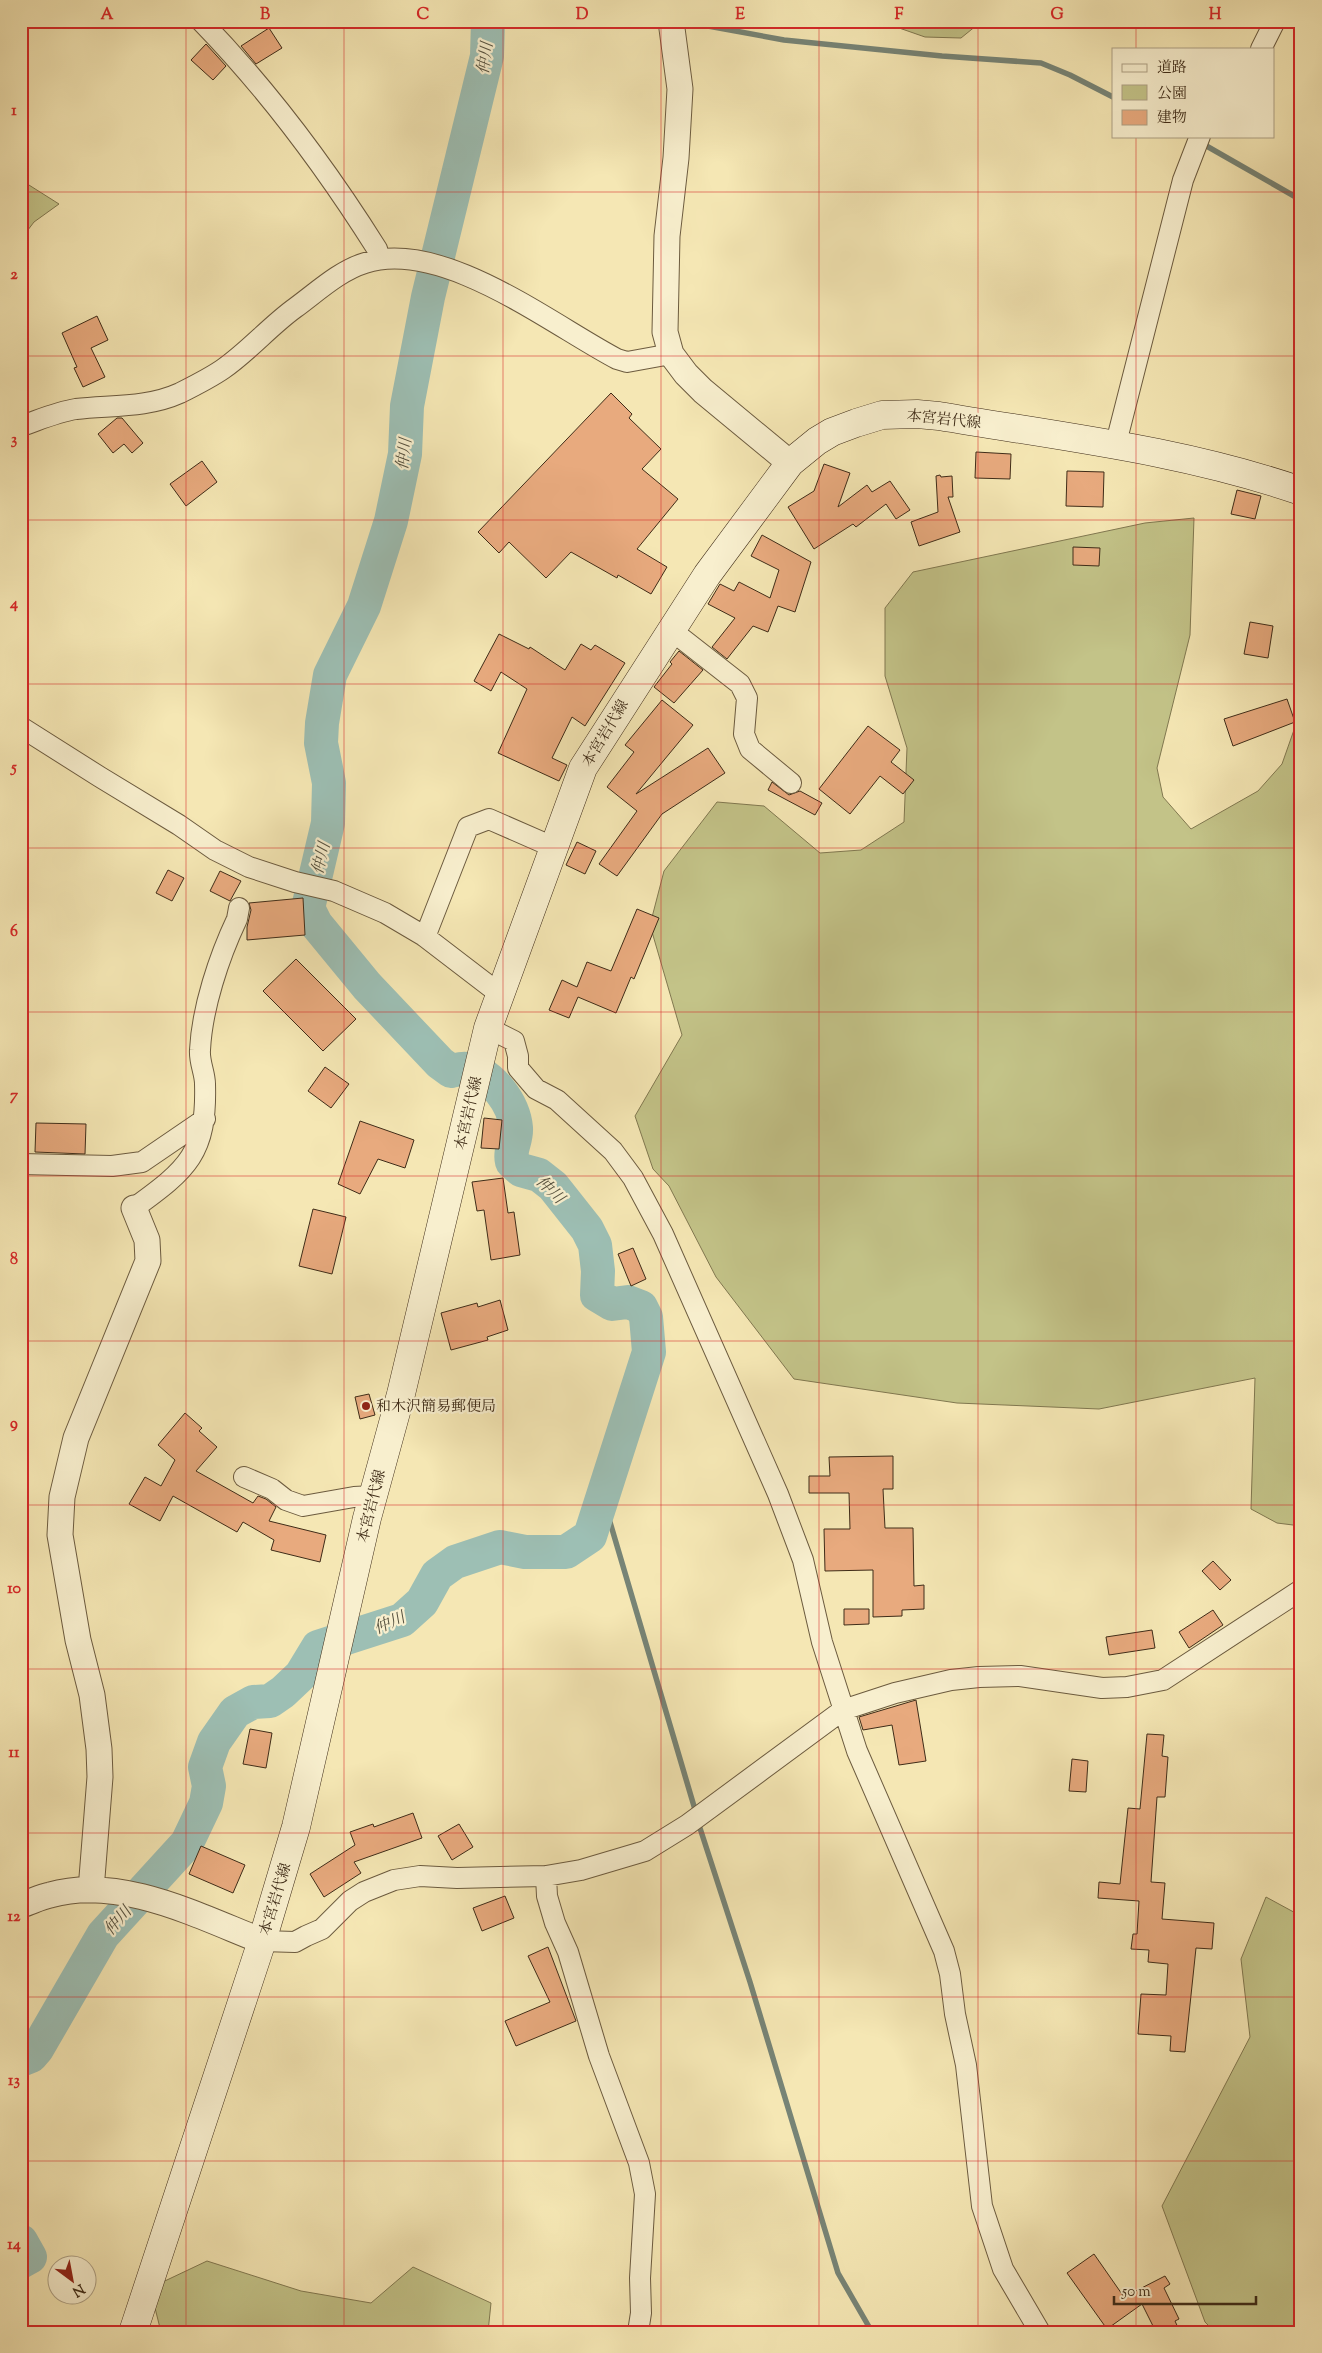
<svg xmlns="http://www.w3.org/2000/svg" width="1322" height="2353" font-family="'Sorts Mill Goudy','Noto Serif JP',serif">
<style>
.green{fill:#c3c388;stroke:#817850}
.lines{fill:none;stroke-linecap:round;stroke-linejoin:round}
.stream{stroke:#778476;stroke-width:5.5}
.river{stroke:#9dbfb4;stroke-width:34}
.building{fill:#e8aa7e;stroke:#3f2c18}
.minor-casing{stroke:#6c5b3f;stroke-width:22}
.tertiary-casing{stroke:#6c5b3f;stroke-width:27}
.secondary-casing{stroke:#3f2c18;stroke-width:29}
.minor{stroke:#f8efce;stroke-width:20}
.tertiary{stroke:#f8efce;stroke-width:25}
.secondary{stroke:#f8efce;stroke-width:28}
.grid{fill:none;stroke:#d62828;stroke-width:1;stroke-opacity:0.55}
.poi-dot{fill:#8f2418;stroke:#f8efce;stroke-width:2}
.labels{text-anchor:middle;stroke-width:4.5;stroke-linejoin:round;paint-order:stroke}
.street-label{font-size:15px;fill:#3f2c18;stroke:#f8efce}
.poi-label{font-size:15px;fill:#3f2c18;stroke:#f8efce;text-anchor:start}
.water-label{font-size:16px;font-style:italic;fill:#56513f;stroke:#f8efce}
.neatline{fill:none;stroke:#d62828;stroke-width:2}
.grid-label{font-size:16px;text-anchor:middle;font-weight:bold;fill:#d62828}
</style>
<rect width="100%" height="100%" fill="#f5e7b4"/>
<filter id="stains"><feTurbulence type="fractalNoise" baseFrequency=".004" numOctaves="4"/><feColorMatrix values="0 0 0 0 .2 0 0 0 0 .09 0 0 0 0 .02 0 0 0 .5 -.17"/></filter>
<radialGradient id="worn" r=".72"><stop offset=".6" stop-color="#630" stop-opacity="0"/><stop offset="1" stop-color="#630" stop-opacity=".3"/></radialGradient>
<path class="green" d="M879,21H982L961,38L925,37Z
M21,180L59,204L34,222L21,239Z
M1194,518L1190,635L1157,768L1163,797L1191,829L1258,791L1282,764L1301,710V1526L1277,1523L1251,1509L1255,1378L1099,1409L957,1403L794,1379L716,1277L669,1186L653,1169L635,1116L682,1035L650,925L664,871L717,802L764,806L820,853L861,850L904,822L907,748L885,676V608L913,572L1145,523Z
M1266,1897L1301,1916V2332H1215L1205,2322L1162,2206L1250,2037L1241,1959Z
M207,2261L301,2291L371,2303L413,2267L491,2303L488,2332H161L150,2288Z"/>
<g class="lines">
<path class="stream" d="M694,21L708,26L784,40L942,56L1041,63L1070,75L1113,97
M1189,136L1301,200
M590,1536L607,1512L696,1813
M698,1822L750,1982L838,2273L872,2332"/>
<path class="river" d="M21,2060L31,2056L37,2049L103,1935L187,1843L206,1803L209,1786L205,1767L214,1742L235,1712L253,1702L270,1701L283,1692L301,1675L318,1647L402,1620L422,1602L437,1575L455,1562L500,1547L525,1552H566L590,1536L649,1352L646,1317L641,1307L628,1302L612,1304L597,1295L598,1271L595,1245L587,1229L553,1186L539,1175L521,1170L512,1162C509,1150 517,1140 516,1128C514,1104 492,1073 467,1069C462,1068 456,1070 451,1071L440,1063L367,986L316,924L308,908L328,823L329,783L321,743L322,723L330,675L364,606L391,521L405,454L407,406L428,297L487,56L488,21
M21,2241L30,2257L21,2262"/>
</g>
<path class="building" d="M269,28L282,48L256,64L241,46Z
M206,44L226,66L213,80L191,60Z
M97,316L108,340L91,348L105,377L83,387L74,368L77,367L62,333Z
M611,393L632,414L629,418L661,449L642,469L678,499L637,549L667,567L651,594L618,575L617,578L571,552L546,578L509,542L499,553L478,532Z
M117,418H122L143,443L132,453L124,444L113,453L98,434Z
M976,452L1011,454L1010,479L975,478Z
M202,461L217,482L186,506L170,484Z
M824,464L850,473L838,507L867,485L872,492L890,481L910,510L896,519L886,504L856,527L853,524L814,549L788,507L814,491Z
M1067,471L1104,472L1103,507L1066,506Z
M940,475L941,477L952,476L953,497H948L960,532L919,546L911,522L938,512L936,476Z
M1237,490L1261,496L1255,519L1231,514Z
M762,535L811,562L795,612L778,606L768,632L753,626L727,659L712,647L735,618L708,604L720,584L734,591L739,582L770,598L779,570L751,556Z
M1073,547L1100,548L1099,566L1073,565Z
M1250,622L1273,626L1268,658L1244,654Z
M499,634L529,649L530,647L565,670L581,644L591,650L595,645L625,663L585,726L572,717L552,758L567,765L559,781L498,753L527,689L501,672L491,691L474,681Z
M679,651L703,670L674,703L654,687L672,664L670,662Z
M1287,699L1295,722L1233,746L1224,719Z
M662,700L693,725L636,794L708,748L725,773L662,814L617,876L599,864L637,811L607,787L634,752L625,745Z
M868,726L900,750L891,762L914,780L903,794L880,776L850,814L819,789Z
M772,782L789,795L800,791L822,803L815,815L768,790Z
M577,842L596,851L585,874L566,865Z
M168,870L184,878L172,901L156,893Z
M220,871L241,881L230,901L210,891Z
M303,898L305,935L247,940V927L251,910L249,903Z
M637,909L659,918L634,979L631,977L616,1013L578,997L569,1018L549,1010L562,980L577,987L587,962L611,971Z
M296,959L356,1019L323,1051L263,991Z
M325,1067L349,1084L331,1108L308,1091Z
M484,1118L502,1120L499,1149L481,1148Z
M360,1121L414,1140L405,1168L378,1159L360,1194L338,1184Z
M36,1123L86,1124L85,1154L35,1152Z
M503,1178L508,1213L514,1212L520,1255L491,1260L484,1210L477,1211L472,1182Z
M313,1209L346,1217L332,1274L299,1266Z
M633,1248L646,1279L631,1286L618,1254Z
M500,1300L508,1330L487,1337L488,1340L451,1350L441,1313L477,1303L478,1307Z
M369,1394L375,1415L360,1419L355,1397Z
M185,1413L202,1428L199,1431L217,1447L196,1471L253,1503L258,1496L266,1499L276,1507L269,1521L326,1535L320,1562L271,1550L274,1540L243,1522L237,1532L173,1496L160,1521L129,1504L145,1477L161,1486L175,1460L158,1445Z
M893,1456V1489H883L885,1528H913L914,1586L924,1585V1609L902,1610V1616L873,1617V1570L825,1571L824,1529H850L849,1493H809V1476H830L829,1457Z
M1213,1561L1231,1580L1220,1590L1202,1571Z
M844,1609H869V1624L844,1625Z
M1213,1610L1223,1625L1189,1648L1179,1632Z
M1152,1630L1155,1648L1109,1655L1106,1637Z
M916,1700L926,1761L899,1765L892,1725L863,1730L859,1717Z
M250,1729L272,1733L266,1768L243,1764Z
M1147,1734L1164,1735L1162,1756L1168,1757L1165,1797H1157L1151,1882L1165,1883L1162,1919L1214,1923L1212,1949L1196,1948L1185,2052L1170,2051L1171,2036L1138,2034L1141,1994L1166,1995L1168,1964L1148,1962L1149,1950L1131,1949L1133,1934H1137L1139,1901L1098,1898L1099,1882L1120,1884L1128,1808L1140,1809Z
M1072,1759L1088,1761L1086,1792L1069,1791Z
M413,1813L422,1838L354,1862L361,1873L324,1897L310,1874L355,1845L350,1832L373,1824L374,1827Z
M459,1824L473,1847L452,1860L438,1836Z
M201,1846L245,1865L233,1893L189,1874Z
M505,1896L514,1918L482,1931L473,1908Z
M548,1947L576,2021L516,2046L505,2021L550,2002L528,1956Z
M1094,2254L1124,2297L1165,2276L1170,2284L1164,2288L1179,2319L1175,2321L1180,2332H1156L1142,2304L1107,2329L1067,2273Z"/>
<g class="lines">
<defs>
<path id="minor" d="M201,21C268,90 326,168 377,249L380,259
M1261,49L1275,21
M21,426C39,420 57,412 76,409C111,405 147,408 180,393C194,386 210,378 223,369C249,351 270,326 295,308C317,292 339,271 365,263C442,238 552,325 617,359L627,362L671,354
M1116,443L1183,180L1200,136
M671,630L740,684L747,698L744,734L750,749L791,783
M21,727L100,777L179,825L215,850L249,867L295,882L334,891L385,913L424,936L501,995
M425,937L468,827L489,819L553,847
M488,1028L514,1041L518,1056V1068L536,1089L557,1100L613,1151L633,1178L663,1234L778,1494L803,1560L822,1642L857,1751L944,1951L950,1974L955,2014L966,2065L982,2206L1003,2269L1040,2332
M21,1164L112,1166L142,1162L205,1119
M134,1208C188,1169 207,1153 205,1084C205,1073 199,1062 200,1050C202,1008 219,957 237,919L239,908
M244,1477L272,1489L286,1500L303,1506L354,1497L373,1496
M546,1876L547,1896L555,1923L568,1952L599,2056L639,2163L645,2194L640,2278L641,2313L638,2332
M262,1941L295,1942L306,1936L322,1929L350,1901L364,1892L394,1880L420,1876L457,1878L546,1876L581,1870L645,1851L687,1825L843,1710L895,1693L951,1680L979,1677L1020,1676L1102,1688L1127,1687L1163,1680L1301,1590"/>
<path id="tertiary" d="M671,21L680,89L676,158L667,236L665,332L671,354L686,374L703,391L790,463
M91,1890L100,1777L99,1749L92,1695L78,1640L60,1535L62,1497L76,1438L148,1261L147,1240L134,1208
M21,1905C31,1902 40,1897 50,1895C120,1875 198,1916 262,1941"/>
<path id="secondary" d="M133,2332L262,1941L296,1827L367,1518L401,1394L488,1028L583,768L707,575L790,463L817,441L832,432L856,423L882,415L917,414L939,416C1063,437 1181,450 1301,491"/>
</defs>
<use href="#minor" class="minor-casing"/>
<use href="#tertiary" class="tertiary-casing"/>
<use href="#secondary" class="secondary-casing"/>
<use href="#minor" class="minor"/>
<use href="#tertiary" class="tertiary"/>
<use href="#secondary" class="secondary"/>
</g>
<path class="grid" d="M186,21V2332M344,21V2332M503,21V2332M661,21V2332M819,21V2332M978,21V2332M1136,21V49M1136,136V2332M21,192H1301M21,356H1301M21,520H1301M21,684H1301M21,848H1301M21,1012H1301M21,1176H1301M21,1341H1301M21,1505H1301M21,1669H1301M21,1833H1301M21,1997H1301M21,2161H1301"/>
<circle class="poi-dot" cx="366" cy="1406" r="5"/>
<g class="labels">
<g class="street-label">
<text transform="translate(944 419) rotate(6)" y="5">本宮岩代線</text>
<text transform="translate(605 733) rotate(-59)" y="5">本宮岩代線</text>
<text transform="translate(468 1113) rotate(-77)" y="5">本宮岩代線</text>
<text transform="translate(371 1506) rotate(-76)" y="5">本宮岩代線</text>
<text transform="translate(275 1899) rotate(-73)" y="5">本宮岩代線</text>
</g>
<g class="poi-label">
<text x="376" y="1411">和木沢簡易郵便局</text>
</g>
<g class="water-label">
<text transform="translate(484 58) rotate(-82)" y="6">仲川</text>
<text transform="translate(403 454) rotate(-83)" y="6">仲川</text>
<text transform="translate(320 858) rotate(-76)" y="6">仲川</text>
<text transform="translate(551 1189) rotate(44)" y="6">仲川</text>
<text transform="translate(389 1622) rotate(-24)" y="6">仲川</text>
<text transform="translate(117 1920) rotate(-49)" y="6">仲川</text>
</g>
</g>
<rect width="1322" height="2353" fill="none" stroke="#f5e7b4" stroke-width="55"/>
<rect x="1112" y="48" width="162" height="90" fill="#f8efce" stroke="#aea185"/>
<rect x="1122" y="64" width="25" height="8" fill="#f8efce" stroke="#aea185"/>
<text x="1157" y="72" font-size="15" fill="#3f2c18">道路</text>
<rect x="1122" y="85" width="25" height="15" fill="#c3c388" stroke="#aea185"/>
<text x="1157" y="98" font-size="15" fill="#3f2c18">公園</text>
<rect x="1122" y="110" width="25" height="15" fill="#e8aa7e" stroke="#aea185"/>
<text x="1157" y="122" font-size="15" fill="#3f2c18">建物</text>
<g transform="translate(72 2280) rotate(148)"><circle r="24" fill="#f8efce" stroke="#aea185"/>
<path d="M0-4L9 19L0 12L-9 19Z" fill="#8f2418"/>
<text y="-8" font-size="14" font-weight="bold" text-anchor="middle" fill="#3f2c18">N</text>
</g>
<path d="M1114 2296v8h142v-8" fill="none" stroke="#3f2c18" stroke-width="2.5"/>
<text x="1122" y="2296" font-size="15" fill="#3f2c18" stroke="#f8efce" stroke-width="4" paint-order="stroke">50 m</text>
<rect x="28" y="28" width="1266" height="2298" class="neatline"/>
<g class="grid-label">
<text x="107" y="19">A</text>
<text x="265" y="19">B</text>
<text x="423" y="19">C</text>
<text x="582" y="19">D</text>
<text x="740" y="19">E</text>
<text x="899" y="19">F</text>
<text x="1057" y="19">G</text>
<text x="1215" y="19">H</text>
<text x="14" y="115">1</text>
<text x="14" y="279">2</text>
<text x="14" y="444">3</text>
<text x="14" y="608">4</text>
<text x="14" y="772">5</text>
<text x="14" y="936">6</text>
<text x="14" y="1100">7</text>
<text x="14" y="1264">8</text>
<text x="14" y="1428">9</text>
<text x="14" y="1593">10</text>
<text x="14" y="1757">11</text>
<text x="14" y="1921">12</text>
<text x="14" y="2085">13</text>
<text x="14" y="2249">14</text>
</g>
<rect width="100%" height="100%" filter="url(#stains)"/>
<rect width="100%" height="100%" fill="url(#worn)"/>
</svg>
